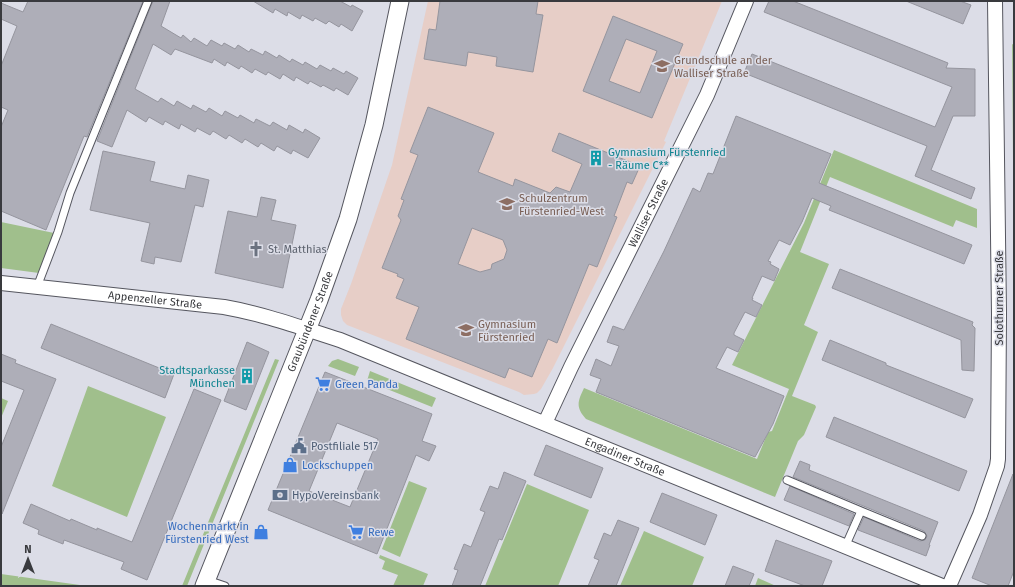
<svg xmlns="http://www.w3.org/2000/svg" width="1015" height="587" font-family="'Fira Sans',sans-serif">
<style>
.education{fill:#e7cec7}
.green{fill:#a0bf8c}
.building{fill:#aeaeb8;stroke:#95959e;fill-rule:evenodd}
.lines{fill:none;stroke-linecap:round;stroke-linejoin:round}
.service-casing{stroke:#55565f;stroke-width:9}
.minor-casing{stroke:#55565f;stroke-width:16}
.tertiary-casing{stroke:#55565f;stroke-width:19}
.service{stroke:#fff;stroke-width:7}
.minor{stroke:#fff;stroke-width:14}
.tertiary{stroke:#fff;stroke-width:17}
.labels{text-anchor:middle;stroke-width:3;stroke-linejoin:round;paint-order:stroke}
.education-label{font-size:11px;fill:#785e54;stroke:#dcdde7;text-anchor:start}
.culture-label{font-size:11px;fill:#0d838f;stroke:#dcdde7;text-anchor:start}
.street-label{font-size:11px;fill:#393a3e;stroke:#dcdde7}
.worship-label{font-size:11px;fill:#5b616d;stroke:#dcdde7;text-anchor:start}
.shop-label{font-size:11px;fill:#366cbe;stroke:#dcdde7;text-anchor:start}
.service-label{font-size:11px;fill:#4e5e75;stroke:#dcdde7;text-anchor:start}
</style>
<rect width="100%" height="100%" fill="#dcdde7"/>
<path class="education" d="M428,1H722L664,141L666,142L553,368L541,389L537,393L534,394L524,395L519,392L347,325L343,321L341,315V309L351,284L392,165Z"/>
<path class="green" d="M1012,44L1014,45V157L1013,160Z
M834,150L977,209V228L956,220L953,227L830,177L800,252L829,264L804,325L818,332L792,396L815,405L816,407L804,435L798,441L775,497L586,419C575,407 578,401 584,388L757,459L768,432L772,431L789,389L732,365L804,223Z
M1,222L54,233L39,273L1,268Z
M275,359L279,360L187,586H182Z
M338,359L359,367L355,376L328,366L332,361Z
M370,371L436,398L432,407L367,381Z
M88,386L166,417L127,517L52,486Z
M1,398L8,401L1,418Z
M409,481L427,488L400,557L382,549Z
M527,484L589,510L558,586H485Z
M644,531L704,557L692,586H620Z
M380,555L428,574L423,586H393L398,575L382,569L385,561L379,558Z
M1,574L87,586H1Z
M758,578L776,586H755Z"/>
<path class="building" d="M28,1H143L87,137L84,136L46,230L1,211V127L8,110L1,107V66L17,26L1,19V3L23,12Z
M153,1H170L161,26L181,38L183,35L191,42L194,38L207,46L211,40L222,46L224,43L235,49L238,45L249,52L251,49L263,55L265,51L277,58L279,55L290,62L292,59L303,65L305,62L317,69L320,65L331,71L333,68L344,74L346,71L358,78L348,95L336,88L334,91L323,85L321,87L310,81L308,84L296,77L294,81L283,74L280,79L268,72L266,75L255,69L252,73L241,66L239,69L227,62L225,66L214,59L212,63L175,49L171,55L153,44L135,89L158,102L161,98L174,106L177,101L191,109L193,105L206,112L209,108L222,116L225,111L238,118L240,115L254,123L256,119L270,126L273,122L287,130L289,125L303,133L305,129L320,138L308,158L293,150L291,154L277,146L274,151L261,143L258,147L245,139L242,143L229,135L226,139L213,131L210,135L197,128L195,132L181,124L179,129L165,121L163,125L149,117L146,122L127,110L112,147L97,141Z
M253,1H340L351,7L352,5L363,11L352,31L341,24L339,27L329,21L326,24L315,18L313,21L302,15L300,19L288,12L287,16L275,9L273,13Z
M440,1H538L536,14L543,15L533,72L496,66L497,57L468,52L466,66L424,59L429,29L436,30Z
M769,1H793L948,63L946,68L975,69V116H953L931,170L975,188L971,199L915,176L927,146L744,73L752,54L935,127L952,87L764,12Z
M906,1H960L971,5L963,24Z
M613,16L683,44L652,118L583,91ZM626,39L657,51L640,93L609,81Z
M428,107L494,133L478,172L513,186L515,179L550,193L556,187L570,192L582,164L552,151L559,133L640,166L632,184L627,182L614,216L617,217L597,267L589,264L557,343L548,339L532,377L509,368L505,378L406,339L419,307L396,298L404,279L397,276L398,274L382,268L401,220L398,216L404,200L401,199L418,155L410,152ZM472,228L503,240L507,250L504,259L492,264L491,269L480,272L458,264Z
M736,116L831,154L819,183L972,245L964,264L829,210L831,206L812,198L802,222L790,245L779,240L768,261L771,262L770,264L779,269L774,281L762,276L752,298H753L752,300L762,305L756,317L745,312L734,333V335L744,340L738,352L727,347L716,368L784,396L773,424L755,457L596,392L601,379L590,375L596,359L611,366L619,346L607,342L613,326L624,330L664,251L693,188L700,192L708,173L713,174Z
M103,151L155,162L150,181L185,189L188,175L209,180L203,207L195,205L181,262L155,257L154,264L141,261L150,223L90,210Z
M261,197L276,200L271,220L296,225L283,288L215,273L228,211L257,217Z
M840,269L973,322L972,325L975,328L974,371L962,370L961,340L832,288Z
M51,324L174,374L165,398L41,348Z
M830,340L886,363V365L973,399L965,418L822,360Z
M247,342L269,352L246,410L224,401Z
M1,354L16,360L15,363L56,379L2,514L1,447L24,390L1,381Z
M325,372L432,414L422,441L436,446L429,461L416,455L377,554L268,510ZM337,423L378,439L350,507L309,491Z
M194,389L221,400L147,580L121,569L124,562L64,540L63,544L38,534L39,530L23,523L31,504L70,521L71,519L97,530V528L132,542Z
M834,417L967,471L959,491L826,437Z
M546,445L603,468L591,498L534,475Z
M800,461L810,465L809,470L938,522L929,545H930L926,556L858,530L864,517L920,541L925,540L927,536L924,531L793,477Z
M504,472L526,481L502,540L499,539L480,586H452L458,570L454,569L464,544L471,547L485,512L480,510L490,486L498,489Z
M1013,474L1014,571L1008,586H992L972,578Z
M790,486L854,514L849,526L784,500Z
M662,493L717,515L705,545L650,522Z
M618,520L639,528L616,586H588L599,560L594,558L604,533L611,536Z
M776,540L832,561L822,586H805L765,571Z
M733,566L754,574L749,586H725Z"/>
<g class="lines">
<defs>
<path id="service" d="M37,287L58,232L70,193L148,1
M787,480L861,511
M845,547L861,511L922,536
M207,580L225,586"/>
<g id="minor">
<path id="s1" d="M1,283L224,307C264,314 302,328 340,340L942,586"/>
<path id="s2" d="M545,423L571,367L707,95L746,1"/>
<path d="M949,586L980,515L997,466L998,459L999,314L995,1"/>
</g>
<g id="tertiary">
<path id="s3" d="M204,586L319,300L348,219L374,125L400,1"/>
</g>
</defs>
<use href="#service" class="service-casing"/>
<use href="#minor" class="minor-casing"/>
<use href="#tertiary" class="tertiary-casing"/>
<use href="#service" class="service"/>
<use href="#minor" class="minor"/>
<use href="#tertiary" class="tertiary"/>
</g>
<defs>
<symbol id="school-bare" viewBox="-9 -9 18 18"><path d="M0-5L7-2L0 1L-7-2ZM-4 1L0 2.5L4 1V4Q0 6-4 4Z" fill="#8d6e63" stroke="#dcdde7" stroke-width="2.5" paint-order="stroke"/></symbol>
<symbol id="building-bare" viewBox="-9 -9 18 18"><path d="M-4-6H4V6H1V3H-1V6H-4ZM-2.5-4.3h1.7v1.8h-1.7ZM.8-4.3h1.7v1.8H.8ZM-2.5-1h1.7V.8h-1.7ZM.8-1h1.7V.8H.8Z" fill="#0f9aa8" stroke="#dcdde7" stroke-width="2.5" paint-order="stroke"/></symbol>
<symbol id="church-bare" viewBox="-9 -9 18 18"><path d="M-1.2-6h2.4v3.5h3.3v2.4h-3.3V6h-2.4V-.1h-3.3v-2.4h3.3Z" fill="#6b7280" stroke="#dcdde7" stroke-width="2.5" paint-order="stroke"/></symbol>
<symbol id="supermarket-bare" viewBox="-9 -9 18 18"><path d="M-6-5.5h2.5l.6 2H6L4.5 2H-2.5L-4.4-4H-6ZM-1.5 3.2a1.3 1.3 0 1 0 .1 0ZM3 3.2a1.3 1.3 0 1 0 .1 0Z" fill="#3f7fe0" stroke="#dcdde7" stroke-width="2.5" paint-order="stroke"/></symbol>
<symbol id="civic-bare" viewBox="-9 -9 18 18"><path d="M-.6-6.5H3V-4.5H.6V-3L4-1V1h2V6H-6V1h2V-1L-.6-3ZM-1.2 2.5V6h2.4V2.5Z" fill="#5c6f8a" stroke="#dcdde7" stroke-width="2.5" paint-order="stroke"/></symbol>
<symbol id="shop-bare" viewBox="-9 -9 18 18"><path d="M-5-2.5h2.3a2.7 3.5 0 0 1 5.4 0H5L5.5 6h-11ZM-1.5-2.5h3a1.5 2.3 0 0 0-3 0Z" fill="#3f7fe0" stroke="#dcdde7" stroke-width="2.5" paint-order="stroke"/></symbol>
<symbol id="bank-bare" viewBox="-9 -9 18 18"><path d="M-6-4H6V4H-6ZM0-2.3a2.3 2.3 0 1 0 0 4.6a2.3 2.3 0 1 0 0-4.6Z" fill="#5c6f8a" stroke="#dcdde7" stroke-width="2.5" paint-order="stroke"/></symbol>
</defs>
<g fill-rule="evenodd">
<use href="#school-bare" x="651" y="55" width="22" height="22"/>
<use href="#building-bare" x="585" y="147" width="22" height="22"/>
<use href="#school-bare" x="496" y="193" width="22" height="22"/>
<use href="#church-bare" x="245" y="238" width="22" height="22"/>
<use href="#school-bare" x="455" y="319" width="22" height="22"/>
<use href="#building-bare" x="236" y="365" width="22" height="22"/>
<use href="#supermarket-bare" x="312" y="373" width="22" height="22"/>
<use href="#civic-bare" x="288" y="435" width="22" height="22"/>
<use href="#shop-bare" x="279" y="454" width="22" height="22"/>
<use href="#bank-bare" x="269" y="484" width="22" height="22"/>
<use href="#shop-bare" x="250" y="521" width="22" height="22"/>
<use href="#supermarket-bare" x="345" y="521" width="22" height="22"/>
</g>
<g class="labels">
<g class="education-label">
<text x="674" y="64">Grundschule an der<tspan x="674" dy="13">Walliser Straße</tspan></text>
<text x="519" y="202">Schulzentrum<tspan x="519" dy="13">Fürstenried-West</tspan></text>
<text x="478" y="328">Gymnasium<tspan x="478" dy="13">Fürstenried</tspan></text>
</g>
<g class="culture-label">
<text x="608" y="156">Gymnasium Fürstenried<tspan x="608" dy="13">- Räume C**</tspan></text>
<text x="235" y="374" text-anchor="end">Stadtsparkasse<tspan x="235" dy="13">München</tspan></text>
</g>
<g class="street-label">
<text dy="4" stroke="none"><textPath href="#s2" startOffset="234">Walliser Straße</textPath></text>
<text transform="translate(999 298) rotate(-90)" y="4">Solothurner Straße</text>
<text dy="4" stroke="none"><textPath href="#s1" startOffset="155">Appenzeller Straße</textPath></text>
<text dy="4" stroke="none"><textPath href="#s3" startOffset="285">Graubündener Straße</textPath></text>
<text dy="4" stroke="none"><textPath href="#s1" startOffset="653">Engadiner Straße</textPath></text>
</g>
<g class="worship-label">
<text x="268" y="253">St. Matthias</text>
</g>
<g class="shop-label">
<text x="335" y="388">Green Panda</text>
<text x="302" y="469">Lockschuppen</text>
<text x="249" y="530" text-anchor="end">Wochenmarkt in<tspan x="249" dy="13">Fürstenried West</tspan></text>
<text x="368" y="536">Rewe</text>
</g>
<g class="service-label">
<text x="311" y="450">Postfiliale 517</text>
<text x="292" y="499">HypoVereinsbank</text>
</g>
</g>
<rect width="1015" height="587" fill="none" stroke="#393a3e" stroke-width="4"/>
<g transform="translate(28 559)" stroke="#dcdde7" stroke-width="3" paint-order="stroke">
<path d="M0-3L7 15L0 10L-7 15Z" fill="#393a3e"/>
<text y="-6" font-size="11" font-weight="bold" text-anchor="middle" fill="#393a3e">N</text>
</g>
</svg>
